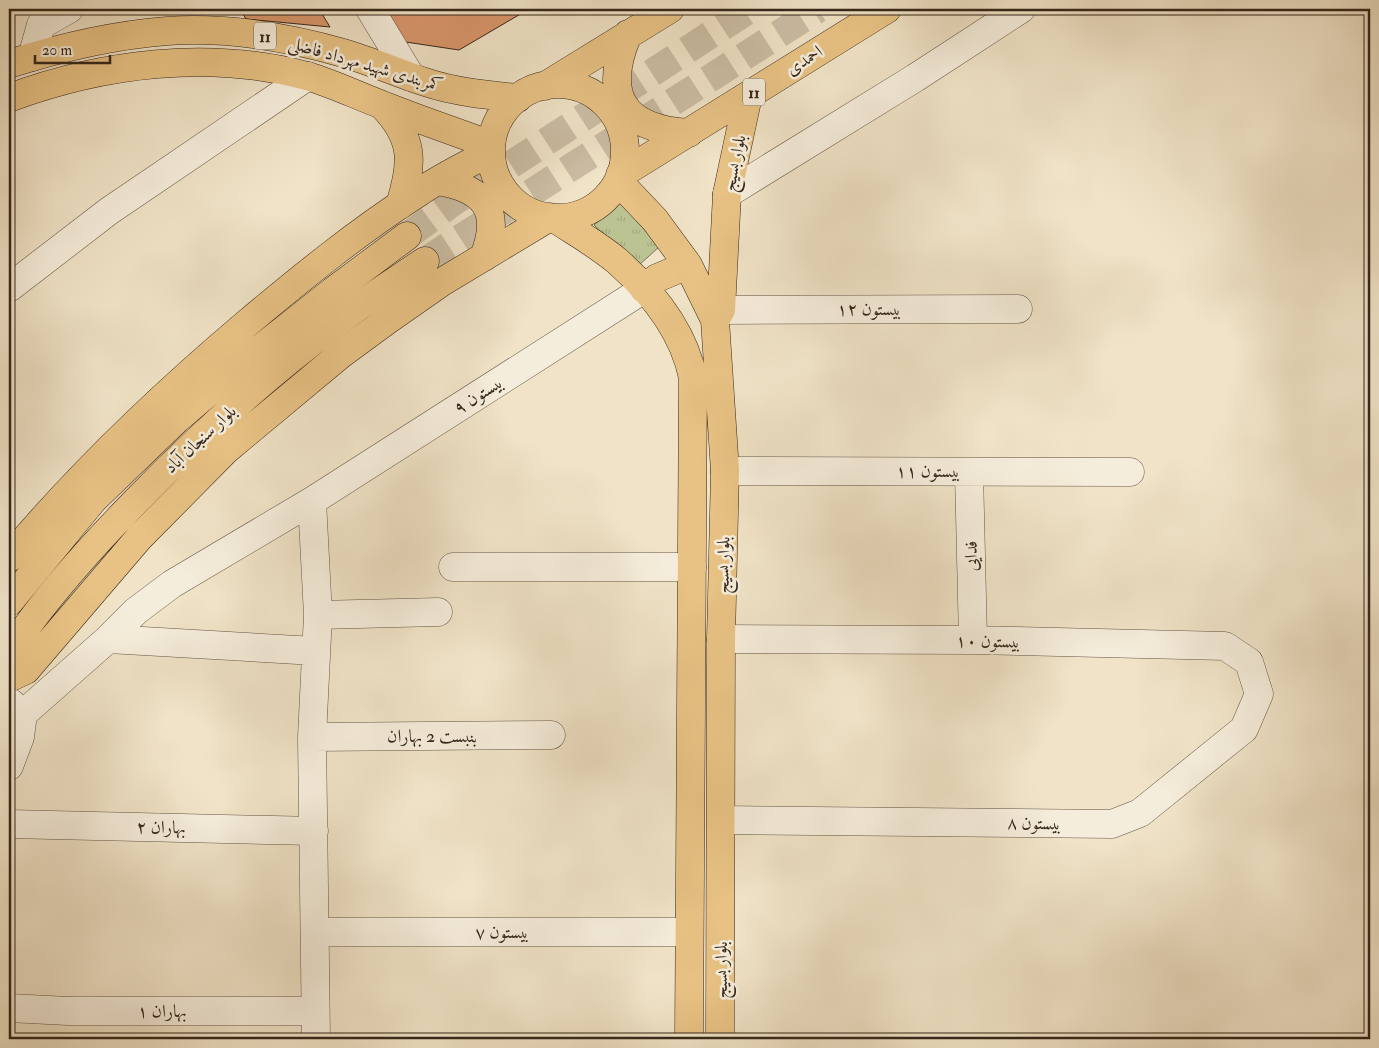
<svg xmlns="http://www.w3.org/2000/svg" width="1379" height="1048" font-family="'IM FELL Double Pica',Amiri,serif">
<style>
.grass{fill:url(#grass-tufts);stroke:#787456}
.building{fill:#d9966b;stroke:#35261a}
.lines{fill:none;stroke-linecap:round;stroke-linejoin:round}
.major-tunnel{stroke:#cbbda4;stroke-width:28;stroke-dasharray:28 14;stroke-linecap:butt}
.minor-casing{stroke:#645545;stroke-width:29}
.major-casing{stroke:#35261a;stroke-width:29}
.minor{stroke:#f5eddb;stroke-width:28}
.major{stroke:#e8c284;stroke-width:28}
.labels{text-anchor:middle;stroke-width:5;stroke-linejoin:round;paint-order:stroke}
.shield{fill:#f5eddb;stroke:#6f6254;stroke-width:1}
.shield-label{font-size:16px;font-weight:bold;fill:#35261a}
.street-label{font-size:18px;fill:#35261a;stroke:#f5eddb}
</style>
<defs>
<pattern id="grass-tufts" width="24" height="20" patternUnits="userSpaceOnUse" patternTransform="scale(1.25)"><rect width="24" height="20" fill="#bcc393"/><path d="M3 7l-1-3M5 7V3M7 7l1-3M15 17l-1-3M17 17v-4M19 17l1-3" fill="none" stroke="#a2a77e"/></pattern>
</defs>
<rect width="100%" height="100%" fill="#f0e3c7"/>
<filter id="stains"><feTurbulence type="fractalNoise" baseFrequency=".004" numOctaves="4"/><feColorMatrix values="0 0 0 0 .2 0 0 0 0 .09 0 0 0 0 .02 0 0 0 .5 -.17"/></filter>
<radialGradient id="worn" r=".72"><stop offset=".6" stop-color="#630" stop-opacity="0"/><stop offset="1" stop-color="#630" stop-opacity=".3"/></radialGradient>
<path class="grass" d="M621,202L659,247L638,266L594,225Z"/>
<path class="building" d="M240,9H319L330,27L246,19Z
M380,9H529L459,50L399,41Z"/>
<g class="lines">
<path class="major-tunnel" d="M407,236L455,201L750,9
M425,261L818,9"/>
<defs>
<path id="minor" d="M370,9L411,77
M32,57L41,25L69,9
M727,194L915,78L1021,9
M9,288L109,211L308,76
M721,310L1018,309
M725,471L1130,472
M969,472L973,640
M312,501L318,615L312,737L316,1039
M453,567H692
M318,615L438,612
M108,639L315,651
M23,714L108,639L136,611L172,584L312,501L644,289
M312,737L551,735
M9,766L20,737L23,714L11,703
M721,820L1112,824L1140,813L1244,729L1259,694L1249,662L1225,646L973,640L721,639
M9,824L314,831
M315,932H689
M9,1008L68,1011H315"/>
<path id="major" d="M628,34C602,95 622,129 689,133
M9,64C59,48 115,35 167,31C226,27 287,37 343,53C371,61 397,73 425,82C455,92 486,95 518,98
M491 151a67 67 0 1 1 134 0a67 67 0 1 1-134 0Z
M545,86L670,9
M9,98C103,63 209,50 307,76C334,84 358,96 385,106C420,120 456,132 491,145
M382,105C415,139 413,163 400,205
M620,175L887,9
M438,181C485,189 502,210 484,257
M618,181L655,220L688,265L715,320
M554,218C575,232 598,245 617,261C652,292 684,332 693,378L689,1039
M644,289L657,278L688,265
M9,558C81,472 161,396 246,324C301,278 357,232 418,193C441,177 466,165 491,152
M9,602L93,500L177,419L246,360L333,291L407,236
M9,651C45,599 88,550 133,504C221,413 318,330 425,261
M9,678L26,670L139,538L226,450L340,355L389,319L442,282L550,217
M720,1039L721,639L725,471L715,320L721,310L727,194L748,96"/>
</defs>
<use href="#minor" class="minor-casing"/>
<use href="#major" class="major-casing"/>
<use href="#minor" class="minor"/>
<use href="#major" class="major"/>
</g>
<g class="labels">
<g class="shield">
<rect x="254" y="22.5" width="22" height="27" rx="4"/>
<rect x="743" y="78.5" width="22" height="27" rx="4"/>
</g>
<g class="shield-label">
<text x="265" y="42">11</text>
<text x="754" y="98">11</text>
</g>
<g class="street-label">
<text transform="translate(804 60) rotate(-33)" y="6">احمدی</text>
<text transform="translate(366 64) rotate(16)" y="6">کمربندی شهید مهرداد فاضلی</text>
<text transform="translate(734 163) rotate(-78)" y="6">بلوار بسیج</text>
<text x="869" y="315">بیستون ۱۲</text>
<text transform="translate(478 395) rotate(-33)" y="6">بیستون ۹</text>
<text transform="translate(200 439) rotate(-43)" y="6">بلوار سنجان آباد</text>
<text x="928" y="477">بیستون ۱۱</text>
<text transform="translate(971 556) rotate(-91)" y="6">فدایی</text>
<text transform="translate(723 565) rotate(-89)" y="6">بلوار بسیج</text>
<text transform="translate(988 641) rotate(1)" y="6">بیستون ۱۰</text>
<text x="432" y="742">بنبست 2 بهاران</text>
<text transform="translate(1034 823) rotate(1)" y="6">بیستون ۸</text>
<text transform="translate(161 827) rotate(1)" y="6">بهاران ۲</text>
<text x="502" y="938">بیستون ۷</text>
<text transform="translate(721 970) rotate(-90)" y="6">بلوار بسیج</text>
<text x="162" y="1017">بهاران ۱</text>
</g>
</g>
<rect width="1379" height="1048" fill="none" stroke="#f0e3c7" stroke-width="30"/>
<rect x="10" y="10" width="1359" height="1028" fill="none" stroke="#35261a" stroke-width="2.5"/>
<rect x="15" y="15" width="1349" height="1018" fill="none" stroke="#35261a"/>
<path d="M35 55v8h75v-8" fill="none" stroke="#35261a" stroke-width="2.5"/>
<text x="42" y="55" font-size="15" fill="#35261a" stroke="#f5eddb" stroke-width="4" paint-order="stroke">20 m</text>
<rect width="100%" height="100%" filter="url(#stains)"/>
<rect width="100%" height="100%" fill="url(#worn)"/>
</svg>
